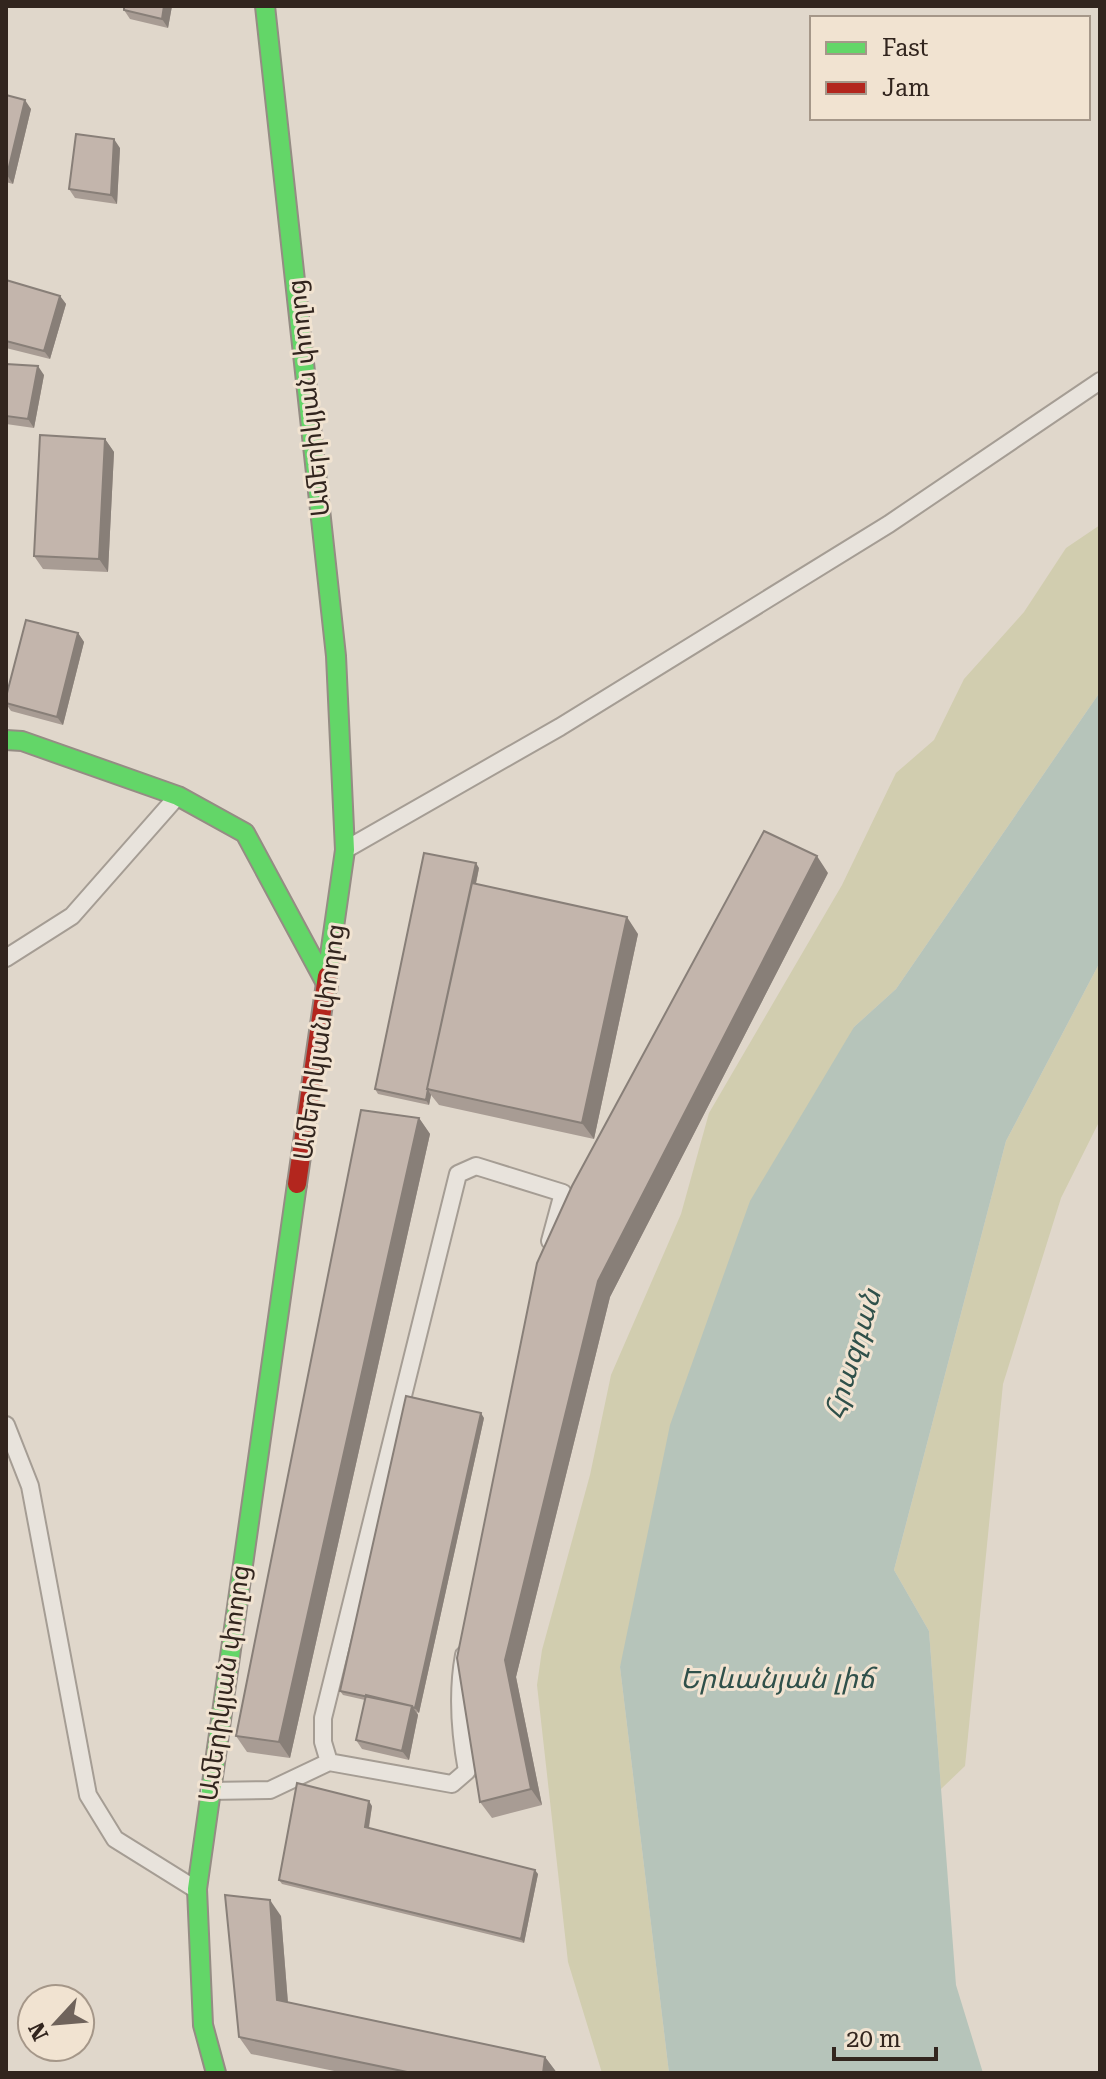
<svg xmlns="http://www.w3.org/2000/svg" width="1106" height="2079" font-family="'Roboto Serif','Noto Sans Armenian',serif">
<style>
.green{fill:#d1cdaf}
.water{fill:#b6c4ba}
.lines{fill:none;stroke-linecap:round;stroke-linejoin:round}
.lane-casing{stroke:#a59d94;stroke-width:20}
.fast-casing{stroke:#958c84;stroke-width:22}
.jam-casing{stroke:#958c84;stroke-width:22}
.lane{stroke:#e8e3dc;stroke-width:16}
.fast{stroke:#63d668;stroke-width:18}
.jam{stroke:#b3261e;stroke-width:18}
.wall{fill:#a89c94}
.shaded-wall{fill:#887f78}
.building{fill:#c3b5ac;stroke:#887f78;stroke-width:2}
.labels{text-anchor:middle;stroke-width:6;stroke-linejoin:round;paint-order:stroke}
.street-label{font-size:26px;fill:#32251e;stroke:#f1e3d1}
.water-label{font-size:28px;font-style:italic;fill:#2f504a;stroke:#f1e3d1}
</style>
<rect width="100%" height="100%" fill="#e0d7cb"/>
<path class="green" d="M1100,525V692L896,989L854,1027L620,1667L669,2073H602L568,1962L537,1685L542,1650L590,1475L611,1375L681,1214L709,1113L842,885L896,773L934,740L964,679L1024,612L1066,548Z
M1100,962V1120L1061,1198L1003,1384L965,1766L941,1789L929,1631L894,1570L1006,1141Z"/>
<path class="water" d="M1100,692V962L1006,1141L894,1570L929,1631L956,1985L983,2073H669L620,1667L670,1425L750,1201L854,1027L896,989Z"/>
<g class="lines">
<defs>
<path id="lane" d="M350,847L560,727L889,524L1100,381
M6,958L72,916L175,799
M6,1425L30,1486L88,1795L115,1839L192,1887
M329,1762L323,1742V1718L458,1174L476,1166L563,1193L550,1241
M209,1791L270,1790L329,1762L452,1784L467,1771C460,1733 457,1693 464,1655"/>
<path id="fast" d="M265,6L336,656L345,850L327,976
M6,740L22,741L178,796L245,833L328,987
M216,2073L203,2025L197,1889L297,1184"/>
<path id="jam" d="M297,1184L327,976"/>
</defs>
<use href="#lane" class="lane-casing"/>
<use href="#fast" class="fast-casing"/>
<use href="#jam" class="jam-casing"/>
<use href="#lane" class="lane"/>
<use href="#fast" class="fast"/>
<use href="#jam" class="jam"/>
</g>
<path class="wall" d="M172,6L168,28L130,19L124,10Z
M6,95L31,109L13,184L6,182Z
M120,148L117,204L75,198L69,189Z
M6,280L60,296L66,304L50,359L6,348Z
M6,364L44,375L34,428L6,424Z
M105,439L114,452L108,572L43,569L34,556Z
M78,633L84,642L63,725L11,711L6,704V697Z
M479,868L476,884L638,934L594,1139L439,1105L431,1095L429,1105L378,1094L375,1089Z
M828,873L610,1297L516,1677L542,1805L492,1818L480,1802L537,1263Z
M419,1118L430,1134L290,1758L247,1752L236,1736Z
M484,1418L419,1713L417,1712L418,1715L409,1760L362,1749L356,1740L365,1700L343,1695L340,1691Z
M372,1806L369,1828L538,1874L524,1943L282,1884L279,1880Z
M281,1916L288,2002L545,2057L557,2073H344L251,2054L239,2037Z"/>
<path class="shaded-wall" d="M164,6H172L168,28L162,19Z
M25,100L31,109L13,184L7,175Z
M114,139L120,148L117,204L111,195Z
M60,296L66,304L50,359L44,351Z
M38,366L44,375L34,428L28,419Z
M105,439L114,452L108,572L99,559Z
M78,633L84,642L63,725L57,717Z
M817,856L828,873L610,1297L516,1677L542,1805L531,1789L505,1660L598,1281Z
M476,863L479,868L432,1090Z
M627,917L638,934L594,1139L582,1123Z
M428,1090L431,1095L429,1105L426,1100Z
M419,1118L430,1134L290,1758L279,1742Z
M481,1413L484,1418L419,1713L415,1708Z
M412,1706L418,1715L409,1760L402,1751Z
M369,1801L372,1806L368,1831L365,1827Z
M535,1870L538,1874L524,1943L521,1939Z
M270,1900L281,1916L289,2017L277,2000Z
M545,2057L557,2073H543Z"/>
<path class="building" d="M124,6H164L162,19L124,10Z
M6,95L25,100L7,175H6Z
M76,134L114,139L111,195L69,189Z
M6,280L60,296L44,351L6,341Z
M6,364L38,366L28,419L6,416Z
M40,435L105,439L99,559L34,556Z
M26,620L78,633L57,717L6,703V697Z
M764,831L817,856L598,1281L505,1660L531,1789L480,1802L457,1658L537,1263L572,1186Z
M424,853L476,863L427,1089H428L426,1100L375,1089Z
M472,883L627,917L582,1123L427,1089Z
M361,1110L419,1118L279,1742L236,1736Z
M406,1396L481,1413L415,1708L412,1707V1706L340,1691Z
M366,1695L412,1706L402,1751L356,1740Z
M297,1783L369,1801L365,1827L535,1870L521,1939L279,1880Z
M225,1895L270,1900L277,2000L545,2057L543,2073H412L239,2037Z"/>
<g class="labels">
<g class="street-label">
<text transform="translate(308 398) rotate(-96)" y="9">Ամերիկյան փողոց</text>
<text transform="translate(319 1042) rotate(-82)" y="9">Ամերիկյան փողոց</text>
<text transform="translate(224 1683) rotate(-82)" y="9">Ամերիկյան փողոց</text>
</g>
<g class="water-label">
<text transform="translate(852 1354) rotate(-73)" y="10">Հրազդան</text>
<text x="777" y="1688">Երևանյան լիճ</text>
</g>
</g>
<rect width="1106" height="2079" fill="none" stroke="#32251e" stroke-width="16"/>
<rect x="810" y="16" width="280" height="104" fill="#f1e3d1" stroke="#a59789" stroke-width="2"/>
<rect x="826" y="42" width="40" height="12" fill="#63d668" stroke="#a59789" stroke-width="2"/>
<text x="882" y="56" font-size="24" fill="#32251e">Fast</text>
<rect x="826" y="82" width="40" height="12" fill="#b3261e" stroke="#a59789" stroke-width="2"/>
<text x="882" y="96" font-size="24" fill="#32251e">Jam</text>
<g transform="translate(56 2023) rotate(244)"><circle r="38" fill="#f1e3d1" stroke="#a59789" stroke-width="2"/>
<path d="M0-6L14 30L0 20L-14 30Z" fill="#6f635b"/>
<text y="-12" font-size="22" font-weight="bold" text-anchor="middle" fill="#32251e">N</text>
</g>
<path d="M834 2047v12h102v-12" fill="none" stroke="#32251e" stroke-width="4"/>
<text x="846" y="2047" font-size="24" fill="#32251e" stroke="#f1e3d1" stroke-width="6" paint-order="stroke">20 m</text>
</svg>
